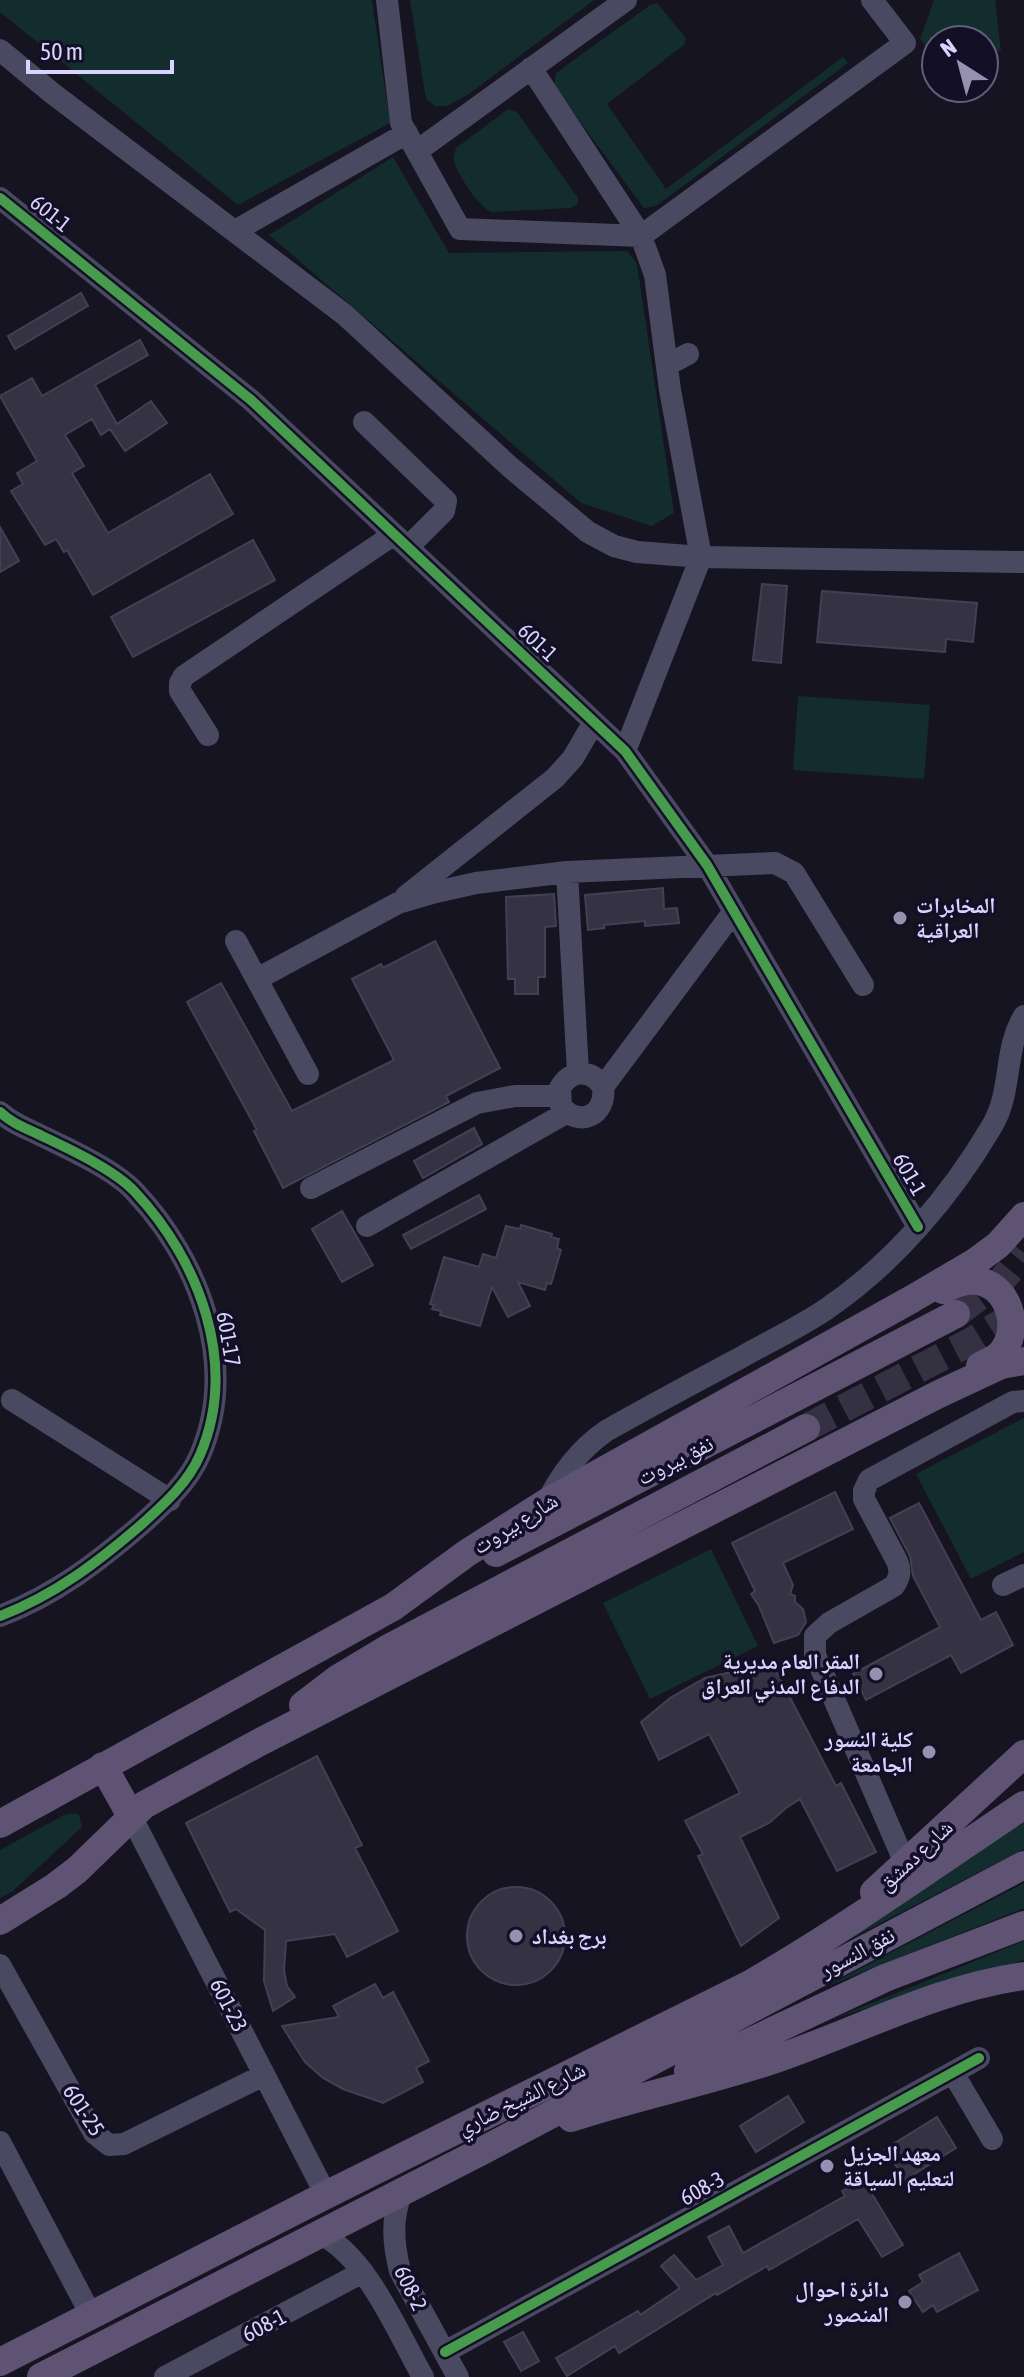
<svg xmlns="http://www.w3.org/2000/svg" width="1024" height="2377" font-family="'Asap Condensed','Noto Naskh Arabic',sans-serif">
<style>
.grass{fill:#132c2d}
.building{fill:#343243;stroke:#433f54;stroke-width:2}
.lines{fill:none;stroke-linecap:round;stroke-linejoin:round}
.major-tunnel{stroke:#333142;stroke-width:28;stroke-dasharray:28 14;stroke-linecap:butt}
.minor{stroke:#4a4962;stroke-width:22}
.major{stroke:#5e5373;stroke-width:28}
.cycleway-casing{stroke:#130f26;stroke-width:15}
.cycleway{stroke:#469c4c;stroke-width:10}
.poi-dot{fill:#9591b1;stroke:#130f26;stroke-width:3}
.labels{text-anchor:middle;stroke-width:7;stroke-linejoin:round;paint-order:stroke}
.street-label{font-size:22px;fill:#d9d4ff;stroke:#130f26}
.poi-label{font-size:22px;font-weight:bold;fill:#d9d4ff;stroke:#130f26;text-anchor:start}
</style>
<rect width="100%" height="100%" fill="#161421"/>
<path class="grass" d="M0,0H372L390,123L238,205L0,12Z
M410,0H594L469,94L447,106H435L426,99Z
M934,0H995L1001,51L984,52V40H936V55H932L920,39Z
M657,3L686,38L684,45L607,104L666,189L843,57L848,63L656,206L644,208L554,87L556,73L650,5Z
M508,109L517,112L578,198V204L570,208L493,212C481,211 457,174 454,161C453,157 455,152 456,148Z
M393,157L449,253L627,251L637,264L674,513L652,526L581,503L269,235Z
M798,696L930,705L924,779L793,770Z
M1024,1418V1552L971,1579L916,1474Z
M711,1549L758,1646L650,1699L603,1603Z
M74,1813L79,1815L82,1827L13,1891L0,1898V1850L64,1815Z
M1024,1821V1849L755,1988L922,1890Z
M1024,1883V1908L823,1988Z
M1024,1941V1960L835,2018Z"/>
<path class="building" d="M81,293L88,306L15,349L8,336Z
M140,340L148,355L95,385L117,424L151,401L167,423L125,451L110,429L101,435L92,419L65,435L84,466L72,473L108,533L210,474L233,514L93,595L67,550L64,552L56,539L45,545L11,491L23,484L17,473L37,461L0,396L32,378L42,396Z
M0,527L19,561L0,572Z
M253,540L275,580L133,657L111,617Z
M762,584L787,586L781,663L753,660Z
M822,591L977,603L973,642L946,639L945,652L817,642Z
M663,888L664,909L677,908L679,923L645,926V921L604,925V928L588,930L585,895Z
M554,894L556,926L545,927V977H538V994H515V979H508L506,897Z
M435,941L500,1068L446,1096L449,1102L283,1188L254,1131L257,1130L187,1002L221,983L292,1111L394,1060L352,979L381,964L383,968Z
M474,1128L482,1144L423,1178L414,1161Z
M479,1195L486,1209L411,1249L403,1235Z
M342,1211L373,1265L342,1282L312,1229Z
M521,1225L552,1234L551,1237L559,1239L557,1248L561,1250L551,1284L547,1283L545,1290L518,1282L530,1306L508,1317L492,1287L480,1326L440,1315L441,1311L432,1309L434,1305L430,1304L444,1257L479,1267L483,1254L496,1258L506,1226L520,1229Z
M835,1492L853,1529L783,1563L793,1585L790,1594L795,1596V1602L803,1609L806,1622L798,1635L774,1643L759,1606L751,1594L755,1591L732,1543Z
M919,1503L981,1620L996,1612L1013,1645L961,1673L951,1655L866,1700L853,1674L940,1627L913,1576L910,1556L890,1518Z
M772,1663L836,1786L841,1783L876,1852L837,1871L800,1799L786,1808L769,1823L740,1837L779,1918L741,1946L698,1856L703,1854L685,1821L740,1793L709,1734L659,1760L641,1722L670,1698L705,1678Z
M317,1756L362,1845L355,1848L398,1931L347,1957L335,1934L286,1941L284,1971L287,1986L295,1997L273,2011L264,1981L265,1930L236,1909L230,1912L186,1823Z
M467 1936a49 49 0 1 1 98 0a49 49 0 1 1-98 0Z
M375,1984L383,1998L393,1992L429,2061L416,2068L423,2082L383,2103L343,2089L323,2078L305,2062L282,2026L339,2017L333,2006Z
M788,2096L804,2122L756,2152L740,2126Z
M937,2117L956,2148L905,2180L885,2149Z
M863,2179L903,2245L882,2257L858,2219L769,2270L767,2266L717,2295L716,2293L619,2353L615,2346L567,2376L556,2358L638,2311L640,2315L680,2288L661,2266L674,2255L696,2280L723,2265L708,2237L729,2226L743,2253L845,2196L842,2191Z
M959,2253L978,2290L937,2312L933,2305L923,2312L909,2291L923,2282L919,2275Z
M523,2332L539,2361L521,2371L504,2342Z"/>
<g class="lines">
<path class="major-tunnel" d="M956,1314L1002,1280L1024,1253
M806,1428L970,1342L1024,1309"/>
<path class="minor" d="M387,0L401,123L460,229L641,236L905,43L872,0
M0,50L52,93L345,315L510,467L588,532L614,546L637,552L701,557L1024,562
M531,68L641,236L655,275L670,390L701,557L625,751
M417,151L626,0
M0,198L251,400L625,751L707,865L918,1227
M235,231L407,133
M667,365L688,354
M364,422L446,501L444,511L408,547
M208,735L180,691V683L184,676L393,535
M567,872L578,1073
M406,896L555,778L573,758L594,722
M236,941L308,1074
M257,979L398,903L436,892L476,883L567,872L775,863L794,873L863,985
M603,1087C591,1069 571,1069 560,1088L561,1106C578,1128 607,1116 603,1087L734,911
M0,1112C13,1124 26,1128 42,1136C69,1149 115,1170 135,1192C199,1260 239,1364 200,1455C188,1483 164,1504 142,1524C98,1562 55,1595 0,1616
M311,1188L477,1103L515,1096H558
M367,1226L566,1113
M12,1400L170,1500
M547,1502C562,1473 579,1450 606,1431C650,1406 695,1382 740,1358C768,1342 798,1328 825,1310C893,1264 951,1196 992,1126C1013,1091 1003,1050 1024,1016
M1003,1585L1024,1575
M131,1816L326,2195
M905,1863L815,1655V1636L829,1623L894,1586C900,1577 901,1571 897,1561L864,1499V1491L869,1480L1013,1402L1024,1401
M0,1965L94,2133L109,2145L124,2144L264,2075
M953,2073L992,2139
M0,2142L91,2315
M402,2192C391,2218 393,2243 400,2271L458,2377
M320,2234C366,2255 398,2333 423,2377
M445,2352L979,2058
M165,2377L363,2272"/>
<path class="major" d="M943,1290C950,1286 958,1282 967,1281C1005,1276 1024,1325 1002,1352C997,1358 988,1362 980,1366
M496,1553L956,1314
M303,1705L337,1679L387,1649L806,1428
M103,1766L131,1816
M0,1824L393,1607L467,1553L547,1502L912,1299L975,1262L998,1245L1024,1216
M874,1892L1024,1754
M0,1921L56,1886L77,1870L144,1805L260,1742L937,1395L1001,1365L1024,1361
M688,2071L885,1978L1024,1925
M571,2118C638,2096 708,2082 776,2059C858,2031 937,1988 1024,1976
M0,2362L326,2195L750,1984C845,1929 933,1866 1024,1805
M41,2377L480,2152L1024,1865"/>
<defs>
<path id="cycleway" d="M0,198L251,400L625,751L707,865L918,1227
M0,1112C13,1124 26,1128 42,1136C69,1149 115,1170 135,1192C199,1260 239,1364 200,1455C188,1483 164,1504 142,1524C98,1562 55,1595 0,1616
M445,2352L979,2058"/>
</defs>
<use href="#cycleway" class="cycleway-casing"/>
<use href="#cycleway" class="cycleway"/>
</g>
<g class="poi-dot">
<circle cx="900" cy="918" r="8"/>
<circle cx="876" cy="1674" r="8"/>
<circle cx="929" cy="1752" r="8"/>
<circle cx="516" cy="1936" r="8"/>
<circle cx="827" cy="2166" r="8"/>
<circle cx="905" cy="2302" r="8"/>
</g>
<g class="labels">
<g class="street-label">
<text transform="translate(51 213) rotate(39)" y="8">601-1</text>
<text transform="translate(538 642) rotate(43)" y="8">601-1</text>
<text transform="translate(910 1174) rotate(60)" y="8">601-1</text>
<text transform="translate(229 1339) rotate(80)" y="8">601-17</text>
<text transform="translate(675 1460) rotate(-27)" y="8">نفق بيروت</text>
<text transform="translate(515 1523) rotate(-32)" y="8">شارع بيروت</text>
<text transform="translate(915 1855) rotate(-43)" y="8">شارع دمشق</text>
<text transform="translate(857 1952) rotate(-28)" y="8">نفق النسور</text>
<text transform="translate(229 2005) rotate(63)" y="8">601-23</text>
<text transform="translate(521 2098) rotate(-26)" y="8">شارع الشيخ ضاري</text>
<text transform="translate(84 2110) rotate(57)" y="8">601-25</text>
<text transform="translate(702 2188) rotate(-29)" y="8">608-3</text>
<text transform="translate(411 2288) rotate(64)" y="8">608-2</text>
<text transform="translate(264 2325) rotate(-28)" y="8">608-1</text>
</g>
<g class="poi-label">
<text x="916" y="913">المخابرات<tspan x="916" dy="25">العراقية</tspan></text>
<text x="860" y="1669" text-anchor="end">المقر العام مديرية<tspan x="860" dy="25">الدفاع المدني العراق</tspan></text>
<text x="913" y="1747" text-anchor="end">كلية النسور<tspan x="913" dy="25">الجامعة</tspan></text>
<text x="532" y="1944">برج بغداد</text>
<text x="843" y="2161">معهد الجزيل<tspan x="843" dy="25">لتعليم السياقة</tspan></text>
<text x="889" y="2297" text-anchor="end">دائرة احوال<tspan x="889" dy="25">المنصور</tspan></text>
</g>
</g>
<g transform="translate(960 64) rotate(324)"><circle r="38" fill="#130f26" stroke="#625e7d" stroke-width="2"/>
<path d="M0-6L14 30L0 20L-14 30Z" fill="#9591b1"/>
<text y="-12" font-size="22" font-weight="bold" text-anchor="middle" fill="#d9d4ff">N</text>
</g>
<path d="M28 60v12h144v-12" fill="none" stroke="#d9d4ff" stroke-width="4"/>
<text x="40" y="60" font-size="24" fill="#d9d4ff" stroke="#130f26" stroke-width="6" paint-order="stroke">50 m</text>
</svg>
